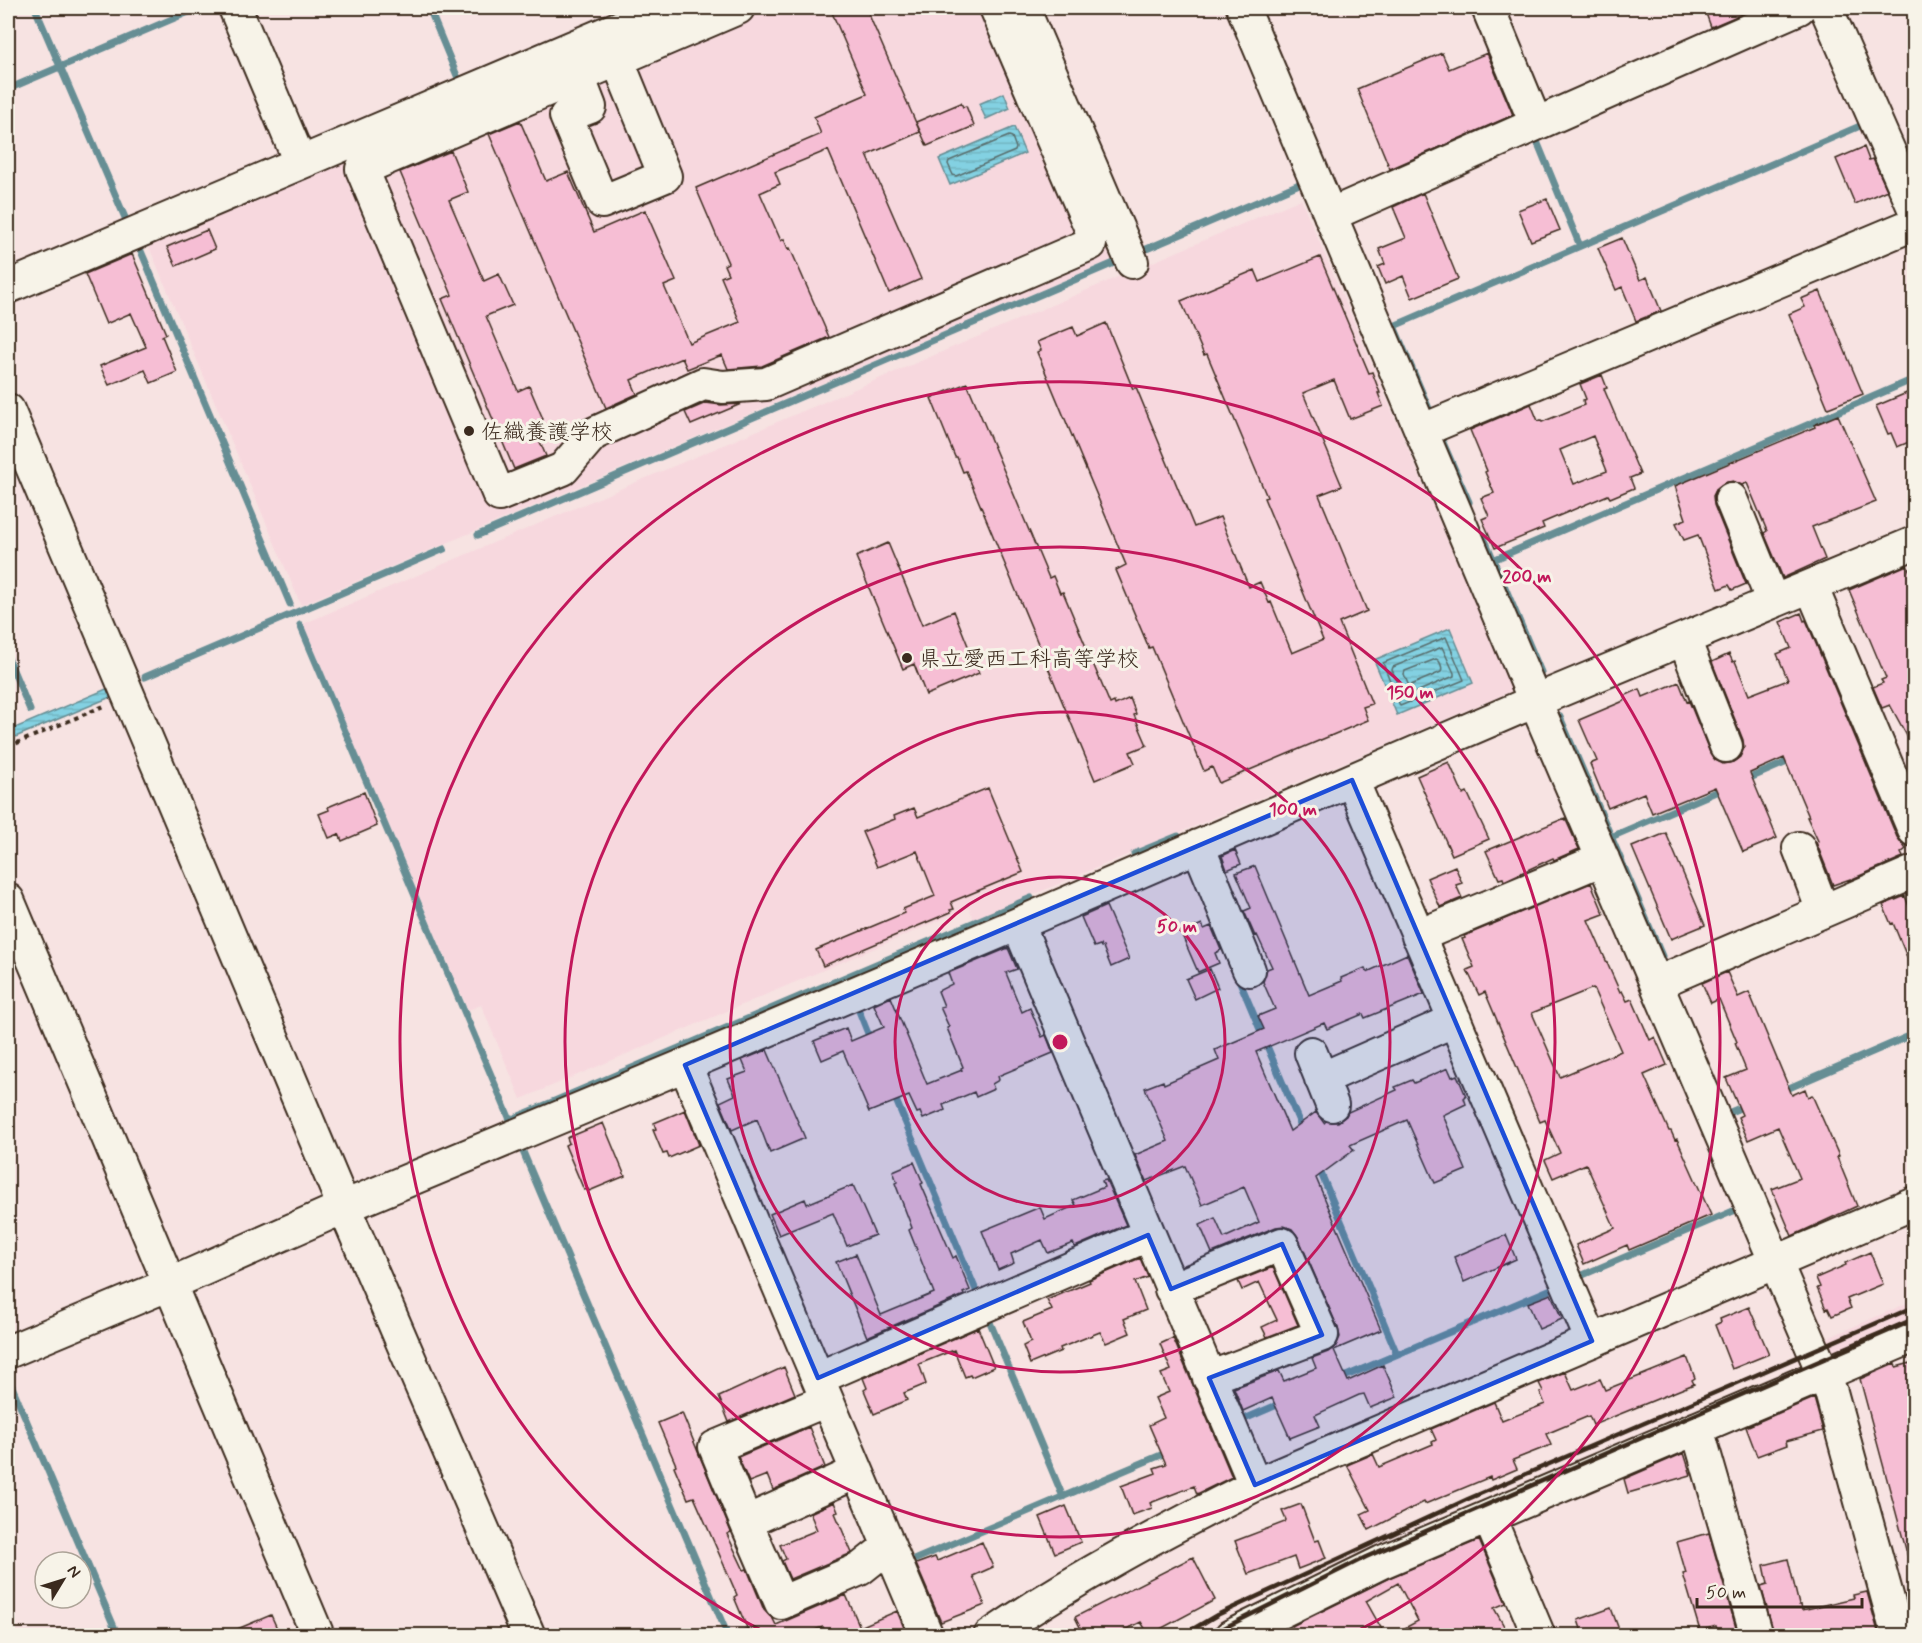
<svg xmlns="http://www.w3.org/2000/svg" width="1922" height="1643" font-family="Mynerve,'Klee One',sans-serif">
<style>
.built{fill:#f7d8de}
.water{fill:url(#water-rules);stroke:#668e94;stroke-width:1.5}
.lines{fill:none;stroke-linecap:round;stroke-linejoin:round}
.shore{stroke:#586d6c;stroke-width:1.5}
.stream{stroke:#668e94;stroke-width:7}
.building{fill:#f6bed4;stroke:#3b2a1e;stroke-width:1.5;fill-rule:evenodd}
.minor-casing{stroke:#3b2a1e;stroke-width:36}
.path{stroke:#3b2a1e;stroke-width:4;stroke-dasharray:4.5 4.5;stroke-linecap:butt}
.minor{stroke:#f7f3e8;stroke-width:32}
.rail{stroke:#3b2a1e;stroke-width:4.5}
.marked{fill:#1d4ed8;fill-opacity:0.2;stroke:#1d4ed8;stroke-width:4.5;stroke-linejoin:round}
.ring{fill:none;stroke:#c2185b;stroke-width:3}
.poi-dot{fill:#3b2a1e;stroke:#f7f3e8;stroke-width:2}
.labels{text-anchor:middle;stroke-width:6;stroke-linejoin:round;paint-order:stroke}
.poi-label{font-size:22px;fill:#3b2a1e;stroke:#f7f3e8;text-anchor:start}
.centre{fill:#c2185b;stroke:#f7f3e8;stroke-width:3}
.ring-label{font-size:18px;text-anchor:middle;font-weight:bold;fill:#c2185b;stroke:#f7f3e8;stroke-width:6;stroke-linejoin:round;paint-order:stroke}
</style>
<defs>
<pattern id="water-rules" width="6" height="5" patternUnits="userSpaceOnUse" patternTransform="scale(1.5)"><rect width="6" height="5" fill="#83d1e2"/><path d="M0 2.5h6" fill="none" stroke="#72b4c1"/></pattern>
</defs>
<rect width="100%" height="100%" fill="#f7e3e2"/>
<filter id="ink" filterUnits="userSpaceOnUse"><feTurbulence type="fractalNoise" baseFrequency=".0167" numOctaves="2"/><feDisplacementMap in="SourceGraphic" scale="12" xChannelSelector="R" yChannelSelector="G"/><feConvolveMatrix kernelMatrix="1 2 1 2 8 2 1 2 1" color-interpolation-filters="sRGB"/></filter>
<g filter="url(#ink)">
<path class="built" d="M691,8H1015L1121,256L301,605L146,240Z
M1301,199L1512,691L974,920L969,908L521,1099L481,1005L468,1010L303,624Z
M1914,1300V1330L1825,1368L1814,1344Z"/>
<path class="water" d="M1004,93L1010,108L986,119L979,104Z
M1014,127L1025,153L950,185L939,159Z
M1450,628L1473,683L1397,715L1374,660Z
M111,687L113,696L8,740V731Z"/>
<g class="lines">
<path class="shore" d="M1009,136L1012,137L1016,148L1015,151L956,176L953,175L948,164L949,161Z
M1446,637L1464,680L1400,706L1383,663Z
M1442,647L1454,673V676L1407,696H1404L1392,670L1393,667Z
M1436,659C1440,660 1443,668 1441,672L1411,685L1408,684L1404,674L1405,671Z"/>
<path class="stream" d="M35,8L126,220
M429,8L460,83
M8,89L198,8
M1534,134L1580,246
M138,244L290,604
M1137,253L1304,182L1306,186
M1394,326L1867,123
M1394,326L1433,418
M1441,438L1469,502
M478,535L1121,260
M1483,535L1541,672
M1493,560L1914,379
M300,625L511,1122
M8,658L30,710
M145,677L444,549
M1560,717L1662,956
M1743,781L1794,759
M1611,837L1725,788
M1134,854L1178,836L1180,841
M1237,975L1303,1131
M859,1011L871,1041
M1782,1091L1914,1034
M893,1093L978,1295
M1728,1113L1747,1105
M510,1120L1031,898
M521,1147L728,1636
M1318,1166L1397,1354
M1578,1277L1738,1209L1736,1204
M987,1315L1063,1497
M8,1377L118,1636
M1339,1379L1549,1290
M1242,1420L1284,1402
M909,1562L1168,1452
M735,1636L756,1627"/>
</g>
<path class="building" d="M830,8H866L920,132L867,155L921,279L889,293L828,150L775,172L780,184L760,193L781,241L784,239L788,249L790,248L829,337L762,366L728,369L722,355L687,369L682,358L631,380L637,394L606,408L489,134L520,121L546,181L568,172L594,232L645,210L676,281L664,286L689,343L740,322L721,277L728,274L724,265L728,263L696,188L821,134L814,117L867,94Z
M1704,8H1756L1711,27Z
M1442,53L1449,69L1487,53L1513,115L1390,169L1357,89Z
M961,103L963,107L966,106L974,126L927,146L916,122Z
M1864,147L1869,160L1873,159L1887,190L1855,204L1836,159Z
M451,151L468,192L449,200L484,281L499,274L513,305L486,316L518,391L529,386L543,419L532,423L546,456L514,469L442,299L452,295L400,172Z
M1423,193L1458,279L1412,298L1403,276L1385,284L1378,267L1385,264L1379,249L1406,238L1393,207Z
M1547,199L1560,230L1531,241L1518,210Z
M207,230L215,249L176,266L167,247Z
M1622,238L1640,280L1647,277L1661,311L1636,321L1622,287L1616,290L1598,248Z
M132,254L166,334L162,336L177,372L151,383L145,370L109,385L100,366L146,347L131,313L106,324L85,274Z
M1320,257L1369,373L1372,372L1380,393H1378L1383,406L1350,419L1334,380L1303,393L1342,486L1319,495L1367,611L1339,623L1372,704L1363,707L1368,720L1219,783L1212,767L1204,771L1152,647L1149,648L1116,570L1126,565L1037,352L1041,350L1037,342L1073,327L1077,336L1106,323L1133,389L1136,387L1194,527L1220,517L1249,587L1260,582L1269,603L1271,602L1292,653L1323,640L1264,498L1267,497L1207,354L1204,355L1181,301L1255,270L1260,282Z
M1820,291L1863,394L1828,408L1789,314L1805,307L1801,299Z
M1602,375L1607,388L1604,389L1640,474L1630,478L1634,488L1610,498L1608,495L1542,523L1544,528L1495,548L1482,519L1489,516L1481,498L1494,493L1485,472L1487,471L1470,430L1531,404L1538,421L1541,420L1542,422L1584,405L1583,400L1586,399L1580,384ZM1593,436L1607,471L1574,484L1560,450Z
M967,383L1049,578L1053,576L1060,593L1063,592L1110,704L1114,702L1115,705L1130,698L1136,714L1134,715L1147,745L1130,752L1135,763L1095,780L966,471L963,472L957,457H955L931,398Z
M1914,390V440L1897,447L1891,433L1888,434L1876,406Z
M706,403L721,405L741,404L691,425L685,412Z
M1838,415L1876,502L1812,527L1825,559L1783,578L1764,533L1767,531L1747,483L1742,485L1733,481L1724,483L1717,488L1713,496L1714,505L1746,584L1732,590L1729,585L1719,589L1698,535L1684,540L1676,523L1686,519L1675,486L1815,427L1814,425Z
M888,543L922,625L954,611L979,673L926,695L914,664L903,669L856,557Z
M1907,565L1911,574L1914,573V749L1890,705L1882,708L1873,687L1883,683L1881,680L1886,678L1849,590Z
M1801,613L1804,621L1806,620L1897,837L1906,849L1901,853L1903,857L1850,880V879L1833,885L1816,842L1818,841L1807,817H1809L1784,758L1750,773L1777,838L1743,852L1715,787L1652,813L1644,793L1608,808L1590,764L1597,761L1579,720L1626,700L1624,696L1640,689L1643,697L1679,682L1687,702L1689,701L1710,753L1715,760L1723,764L1733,762L1740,757L1744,748L1743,740L1712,662L1729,654L1733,662L1735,661L1749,695L1788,680L1777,654L1791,648L1780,622Z
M1449,762L1463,794L1467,792L1489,839L1452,855L1417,776Z
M988,788L1023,872L951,902L954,909L950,910L951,912L823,966L816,950L904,913L903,909L935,896L917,851L877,867L862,832L895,819L894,816L914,808L918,817Z
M364,792L377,826L342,841L339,834L329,838L319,814L329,810L328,807Z
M1565,818L1579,849L1554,860L1553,858L1504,881L1503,878L1499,879L1486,851Z
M1666,833L1705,925L1671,939L1632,847Z
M1235,850L1241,864L1227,870L1222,856Z
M1255,866L1309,995L1342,981L1341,978L1365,968L1367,972L1407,954L1424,994L1365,1018L1363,1014L1327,1029L1324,1023L1256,1052L1290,1131L1316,1112L1324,1123L1326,1121L1338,1122L1346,1116L1348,1112L1397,1090L1395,1087L1412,1080L1414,1083L1448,1068L1452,1077L1457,1075L1466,1096L1464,1098L1466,1104L1443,1115L1466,1170L1435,1183L1407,1120L1350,1145L1354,1150L1316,1178L1381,1330L1334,1350L1348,1381L1383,1365L1397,1397L1370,1408L1364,1394L1359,1395L1315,1415L1320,1426L1290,1438L1272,1398L1243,1411L1234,1388L1279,1371L1284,1381L1316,1368L1312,1358L1328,1352L1336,1346L1340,1337L1338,1328L1298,1237L1292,1229L1284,1226L1276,1227L1212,1253L1200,1225L1215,1218L1224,1238L1259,1222L1244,1187L1202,1205L1185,1166L1146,1181L1135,1155L1168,1141L1145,1088L1163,1081L1164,1084L1219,1060L1215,1050L1264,1029L1258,1016L1275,1009L1263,982L1267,969L1272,967L1257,935L1255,936L1244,911L1251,908L1236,873Z
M1455,866L1462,883L1456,885L1462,898L1440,907L1427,878Z
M1591,883L1604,914L1588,920L1620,992L1622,991L1627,1001L1632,999L1650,1040L1655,1037L1667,1065L1644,1075L1669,1131H1671L1675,1140L1677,1139L1711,1215L1629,1250L1627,1245L1584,1264L1576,1245L1615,1228L1586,1164L1553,1178L1545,1160L1560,1153L1545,1120L1540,1122L1485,992L1479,995L1467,970L1474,967L1462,939L1465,938L1464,936ZM1593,988L1621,1051L1560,1077L1532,1013Z
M1905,896L1914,919V974L1893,923L1891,924L1883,905Z
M1106,906L1129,959L1111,967L1103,947H1101L1100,945L1094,947L1081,917Z
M1202,924L1204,929L1211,926L1221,950L1215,953L1219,963L1198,972L1181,933Z
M1008,948L1017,969L1006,973L1022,1012L1030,1008L1042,1037L1046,1035L1053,1053L998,1076L999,1080L992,1084L994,1089L976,1097L974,1092L943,1105L945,1110L923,1119L920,1112L917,1113L909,1096L869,1112L843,1051L822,1060L814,1041L846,1028L851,1041L884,1027L874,1005L891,997L927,1084L962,1070L961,1068L963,1067L947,1028L949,1027L940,1007L944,1006L938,991L952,984L948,973Z
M1210,969L1218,988L1195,999L1186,979Z
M1727,972L1738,997L1749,992L1792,1095L1805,1089L1808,1097L1812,1095L1839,1156L1837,1157L1857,1206L1792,1236L1772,1189L1800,1178L1778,1127L1748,1140L1738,1117L1742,1115L1726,1078L1746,1070L1735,1043L1737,1042L1719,999L1711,1003L1702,983Z
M767,1050L805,1138L770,1153L757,1119L732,1130L720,1102L735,1095L728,1079L747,1072L742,1060Z
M685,1110L699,1145L669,1158L667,1153L663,1154L653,1130L656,1129L654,1123Z
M603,1123L625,1176L589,1191L588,1189L584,1190L565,1145L569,1143L567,1138Z
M914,1162L923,1183L921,1184L953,1258L956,1256L970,1290L963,1293L964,1295L867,1337L836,1262L856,1254L881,1315L934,1293L909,1230L912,1228L895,1183L897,1182L893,1171Z
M1106,1180L1126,1225L1075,1247L1073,1243L1048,1253L1042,1240L1011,1254L1014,1263L998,1270L982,1231L1040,1207L1045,1219L1076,1205L1073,1200L1104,1187L1102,1181Z
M853,1185L875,1235L847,1246L833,1213L779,1235L770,1214L805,1199L807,1204Z
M1506,1235L1516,1259L1464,1282L1454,1257Z
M1870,1252L1883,1284L1847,1299L1851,1308L1832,1316L1828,1308L1826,1309L1817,1288L1820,1287L1816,1278L1846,1265L1845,1263Z
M1140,1258L1148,1277L1135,1282L1146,1310L1124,1319L1130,1333L1106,1343L1100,1332L1060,1348L1061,1351L1030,1364L1023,1346L1031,1342L1023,1322L1052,1310L1047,1300L1090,1282L1089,1280Z
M1273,1267L1298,1325L1267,1337L1262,1327L1277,1320L1259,1282L1242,1290L1238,1281Z
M1551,1294L1562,1319L1539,1329L1528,1303Z
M1749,1307L1769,1354L1732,1369L1715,1325L1721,1322L1720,1319Z
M978,1328L994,1367L971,1377L970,1375L965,1377L954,1350L919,1364L926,1384L904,1393L907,1400L874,1414L864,1390L867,1388L863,1378Z
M1173,1338L1232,1477L1197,1494L1194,1486L1150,1503L1152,1508L1132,1515L1121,1486L1156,1473L1154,1468L1166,1464L1149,1425L1164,1418L1155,1398L1169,1392L1161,1374L1171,1370L1160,1344Z
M1687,1357L1695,1378L1692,1380L1694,1384L1593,1425L1589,1416L1546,1434L1551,1445L1513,1460L1517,1469L1491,1480L1490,1477L1425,1504L1424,1502L1369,1530L1361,1514L1370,1510L1347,1465L1373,1454L1379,1467L1433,1444L1432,1442L1436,1440L1431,1429L1494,1402L1502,1421L1545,1404L1540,1392L1543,1391L1539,1383L1565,1372L1573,1390L1600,1379L1605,1390Z
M1911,1363L1914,1374V1560L1909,1561L1860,1379L1892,1365L1895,1364L1896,1367Z
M784,1367L795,1394L729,1422L719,1397Z
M1814,1398L1823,1431L1786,1441L1787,1445L1757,1456L1746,1427Z
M682,1413L731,1532L727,1534L744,1570L747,1569L764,1610L773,1619L776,1625L846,1595L860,1627L897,1611L907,1635H827L823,1627L801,1635H750L734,1597L737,1595L713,1540L694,1497L688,1499L674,1466L676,1465L658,1423Z
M809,1427L825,1467L773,1490L767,1475L749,1482L738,1457Z
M1684,1453L1691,1475L1628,1493L1624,1479Z
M834,1502L838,1512L835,1513L852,1553L790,1579L782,1561L786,1559L780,1545L817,1530L810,1513Z
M1301,1504L1315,1541L1319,1540L1326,1558L1298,1569L1294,1557L1248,1574L1235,1541L1285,1522L1286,1520L1282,1511Z
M1066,1506L1081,1542L1055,1553L1040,1517Z
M1709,1533L1738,1635H1719L1716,1626L1700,1631L1683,1574L1686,1573L1677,1542Z
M1479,1540L1506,1603L1494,1608L1509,1635H1392L1418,1621L1398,1583L1366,1601L1385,1635H1297L1292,1626L1389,1578Z
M982,1542L993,1567L973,1576L985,1605L941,1622L916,1564L935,1557L937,1561Z
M1193,1557L1215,1600L1149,1635L1141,1622L1115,1635H1084L1075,1617Z
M1788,1559L1799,1605H1801L1802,1610L1854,1598L1853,1595L1867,1592L1879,1635H1774L1761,1586L1768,1584L1764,1565Z
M1611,1608L1621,1635H1583L1578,1620Z
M271,1615L280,1635H223Z"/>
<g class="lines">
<defs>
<path id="minor" d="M235,8L300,162
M738,8L362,169L499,495L563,469L593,434L703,384L723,387L766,384L1090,244L1092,231L996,8
M1023,8L1132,262
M1243,8L1535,701L1824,1375L1831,1392L1898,1636
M1488,8L1536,124
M1826,8L1914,208
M578,76L590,107L566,116L602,202L665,176L617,59
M1330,215L1799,8
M8,287L665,8
M8,410L344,1207L529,1636
M1421,431L1914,224
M1731,499L1773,602
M1811,586L1914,830
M1684,639L1726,746
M1352,780L1592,1341
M1198,846L1249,970
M1799,848L1823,911
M8,900L318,1636
M1018,924L1255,1485
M1418,936L1603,859
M1657,983L1914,872
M1311,1053L1332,1105
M685,1065L927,1636
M1321,1079L1455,1020
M1171,1289L1282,1244L1322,1335L1209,1378
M8,1352L170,1284L344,1207L685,1065L1018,924L1535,701L1914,543
M818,1378L1148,1235
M827,1400L715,1447L746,1522L857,1472
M1697,1428L1757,1636
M1489,1517L1539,1636
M746,1522L781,1603L860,1569L889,1546
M990,1636C1075,1578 1164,1531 1255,1485L1914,1203
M1231,1636L1382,1562L1914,1336"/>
</defs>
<use href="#minor" class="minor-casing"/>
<path class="path" d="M8,747L106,705"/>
<use href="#minor" class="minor"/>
<path class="rail" d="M1181,1636L1217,1615L1468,1499L1914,1307
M1208,1636L1366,1557L1914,1320"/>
</g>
</g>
<path class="marked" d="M1352,780L1592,1341L1255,1485L1209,1378L1322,1335L1282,1244L1171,1289L1148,1235L818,1378L685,1065Z"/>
<g class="ring">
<circle cx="1060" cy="1042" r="165"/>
<circle cx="1060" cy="1042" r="330"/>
<circle cx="1060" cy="1042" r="495"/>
<path d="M771 1635A660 660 0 1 1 1349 1635"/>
</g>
<g class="poi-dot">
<circle cx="469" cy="431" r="6"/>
<circle cx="907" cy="658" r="6"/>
</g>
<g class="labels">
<g class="poi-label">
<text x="481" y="439">佐織養護学校</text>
<text x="919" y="666">県立愛西工科高等学校</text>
</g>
</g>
<circle cx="1060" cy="1042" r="9" class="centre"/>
<g class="ring-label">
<text x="1527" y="582">200 m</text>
<text x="1410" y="698">150 m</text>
<text x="1293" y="815">100 m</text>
<text x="1177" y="932">50 m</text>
</g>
<rect width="1922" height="1643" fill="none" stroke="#f7f3e8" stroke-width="30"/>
<rect x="15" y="15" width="1892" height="1613" fill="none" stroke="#3b2a1e" stroke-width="2" filter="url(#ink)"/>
<g transform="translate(63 1580) rotate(52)"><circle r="28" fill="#f7f3e8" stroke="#aca397" stroke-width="1.5"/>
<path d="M0-4.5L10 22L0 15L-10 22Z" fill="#3b2a1e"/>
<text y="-9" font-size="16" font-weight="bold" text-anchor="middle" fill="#3b2a1e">N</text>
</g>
<path d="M1697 1598v9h165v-9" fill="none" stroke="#3b2a1e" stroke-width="3"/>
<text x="1706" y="1598" font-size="18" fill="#3b2a1e" stroke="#f7f3e8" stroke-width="4.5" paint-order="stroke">50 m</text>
</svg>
